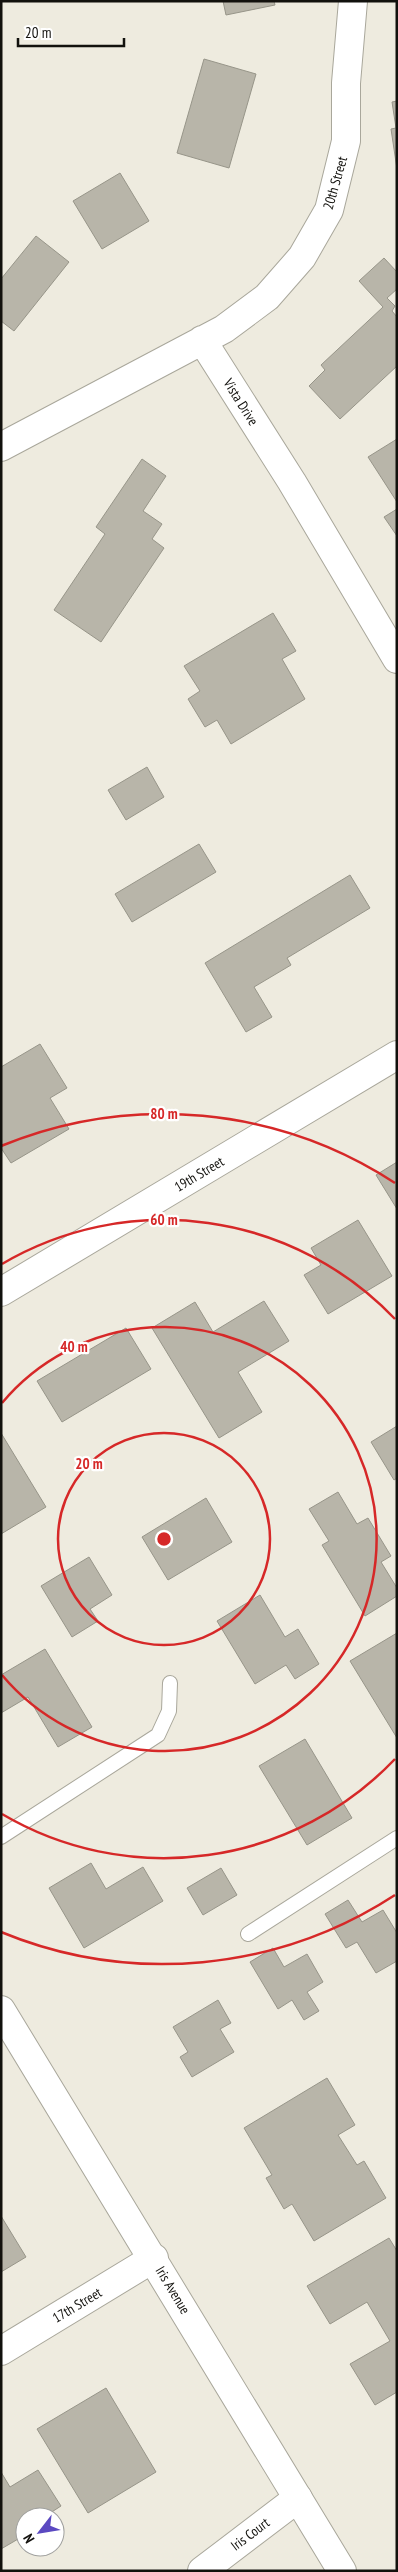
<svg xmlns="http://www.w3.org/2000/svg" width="398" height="2572" font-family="'PT Sans Narrow',sans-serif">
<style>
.building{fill:#b8b5a9;stroke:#979589}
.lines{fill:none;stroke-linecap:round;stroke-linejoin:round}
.lane-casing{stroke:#a9a79b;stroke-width:16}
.street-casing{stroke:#a9a79b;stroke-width:30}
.secondary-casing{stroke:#a9a79b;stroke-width:30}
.lane{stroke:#fff;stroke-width:14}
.street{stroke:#fff;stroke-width:28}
.secondary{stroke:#fff;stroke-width:28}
.ring{fill:none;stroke:#d62828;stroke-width:2.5}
.labels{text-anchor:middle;stroke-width:4.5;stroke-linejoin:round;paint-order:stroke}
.street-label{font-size:14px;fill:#12110d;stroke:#fff}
.centre{fill:#d62828;stroke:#fff;stroke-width:2.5}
.ring-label{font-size:15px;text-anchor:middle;font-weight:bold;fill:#d62828;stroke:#fff;stroke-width:4.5;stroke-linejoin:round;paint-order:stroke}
</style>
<rect width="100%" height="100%" fill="#eeebdf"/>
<path class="building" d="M223,1H274L275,5L226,15Z
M204,59L256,74L229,168L177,153Z
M397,101V169L391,129L396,128L392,102Z
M120,173L149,221L102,249L73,201Z
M36,236L69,262L14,331L1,321V279Z
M384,258L397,272V289L387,298L395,306L392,311L397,317V366L340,419L309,386L325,370L321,365L383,307L359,281Z
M397,439V502L368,457Z
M142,459L166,476L143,511L162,524L152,539L164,548L101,642L54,610L105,534L96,527Z
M397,509V536L384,517Z
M273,613L296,651L282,659L305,699L231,744L217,720L205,727L188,699L200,691L184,666Z
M147,767L164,797L126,820L108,790Z
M199,844L216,872L132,922L115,894Z
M350,875L370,908L287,958L291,965L254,987L272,1017L246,1032L205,963Z
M40,1044L67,1088L50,1098L69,1129L11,1163L1,1148V1067Z
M397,1162V1209L376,1175Z
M358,1220L392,1276L328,1314L304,1275L321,1265L311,1248Z
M264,1301L289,1341L238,1372L262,1412L219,1438L152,1328L195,1302L213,1332Z
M126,1328L151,1369L62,1422L37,1381Z
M397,1426V1478L394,1480L371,1442Z
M1,1433L46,1507L1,1534Z
M338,1492L357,1524L368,1518L391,1556L381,1562L397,1588V1596L365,1616L322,1545L329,1541L309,1509Z
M206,1498L232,1542L168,1580L142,1537Z
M89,1557L112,1595L90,1609L98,1621L72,1637L41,1586Z
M260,1595L285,1637L298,1629L319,1664L295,1679L286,1665L255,1684L217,1621Z
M397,1633V1738L350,1661Z
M45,1649L92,1727L58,1747L28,1697L1,1713V1675Z
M305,1739L352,1818L307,1845L259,1766Z
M91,1863L106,1889L143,1867L163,1901L84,1948L49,1888Z
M221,1868L237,1895L203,1915L187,1888Z
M348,1900L362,1922L383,1910L397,1933V1961L376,1973L357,1942L346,1948L325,1914Z
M273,1948L284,1967L307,1954L323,1982L307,1992L319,2011L304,2020L292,2000L278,2009L250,1962Z
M218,2000L231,2023L220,2029L234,2052L192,2077L180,2057L188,2052L173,2027Z
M327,2078L355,2125L338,2135L357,2165L364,2161L386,2198L314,2241L292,2204L284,2209L266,2178L272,2175L244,2128Z
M1,2216L26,2257L1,2272Z
M389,2238L397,2251V2392L375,2405L350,2364L390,2341L367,2302L330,2324L307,2286Z
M106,2388L156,2472L88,2513L37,2429Z
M38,2470L61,2506L44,2517H25V2535L1,2549V2472L10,2487Z"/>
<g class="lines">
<defs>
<path id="lane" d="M1,1837L158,1735L169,1711L170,1683
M248,1934L397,1838"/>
<path id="street" d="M202,340L292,482L397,659
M1,447L224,329L267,297L302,257L329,210L346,141V83L353,1
M1,2351L154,2258
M202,2571L298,2498"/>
<path id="secondary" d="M1,1292L397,1055
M1,2010L342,2571"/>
</defs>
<use href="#lane" class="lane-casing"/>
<use href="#street" class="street-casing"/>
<use href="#secondary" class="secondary-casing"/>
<use href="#lane" class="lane"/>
<use href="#street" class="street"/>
<use href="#secondary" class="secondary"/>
</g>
<g class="ring">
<circle cx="164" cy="1539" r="106"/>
<path d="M2 1403A212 212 0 1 1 2 1675"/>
<path d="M395 1759A319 319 0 0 1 2 1814M2 1264A319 319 0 0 1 395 1319"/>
<path d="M395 1895A425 425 0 0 1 1 1932M1 1146A425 425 0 0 1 395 1183"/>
</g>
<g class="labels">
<g class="street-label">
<text transform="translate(335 183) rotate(-74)" y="5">20th Street</text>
<text transform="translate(241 402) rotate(58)" y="5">Vista Drive</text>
<text transform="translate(199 1174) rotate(-31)" y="5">19th Street</text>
<text transform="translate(173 2290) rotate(59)" y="5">Iris Avenue</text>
<text transform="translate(77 2305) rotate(-31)" y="5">17th Street</text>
<text transform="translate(250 2534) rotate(-37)" y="5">Iris Court</text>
</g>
</g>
<circle cx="164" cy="1539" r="8" class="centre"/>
<g class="ring-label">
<text x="164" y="1119">80 m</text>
<text x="164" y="1225">60 m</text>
<text x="74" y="1352">40 m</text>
<text x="89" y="1469">20 m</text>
</g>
<rect width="398" height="2572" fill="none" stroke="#12110d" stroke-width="5"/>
<g transform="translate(40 2532) rotate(239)"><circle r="24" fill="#ffffff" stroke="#a0a09e"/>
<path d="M0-4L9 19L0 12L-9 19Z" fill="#5b49c1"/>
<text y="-8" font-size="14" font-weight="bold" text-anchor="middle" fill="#12110d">N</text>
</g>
<path d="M18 38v8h106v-8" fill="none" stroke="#12110d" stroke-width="2.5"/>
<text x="25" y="38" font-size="15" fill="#12110d" stroke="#ffffff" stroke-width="4" paint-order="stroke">20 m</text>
</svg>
